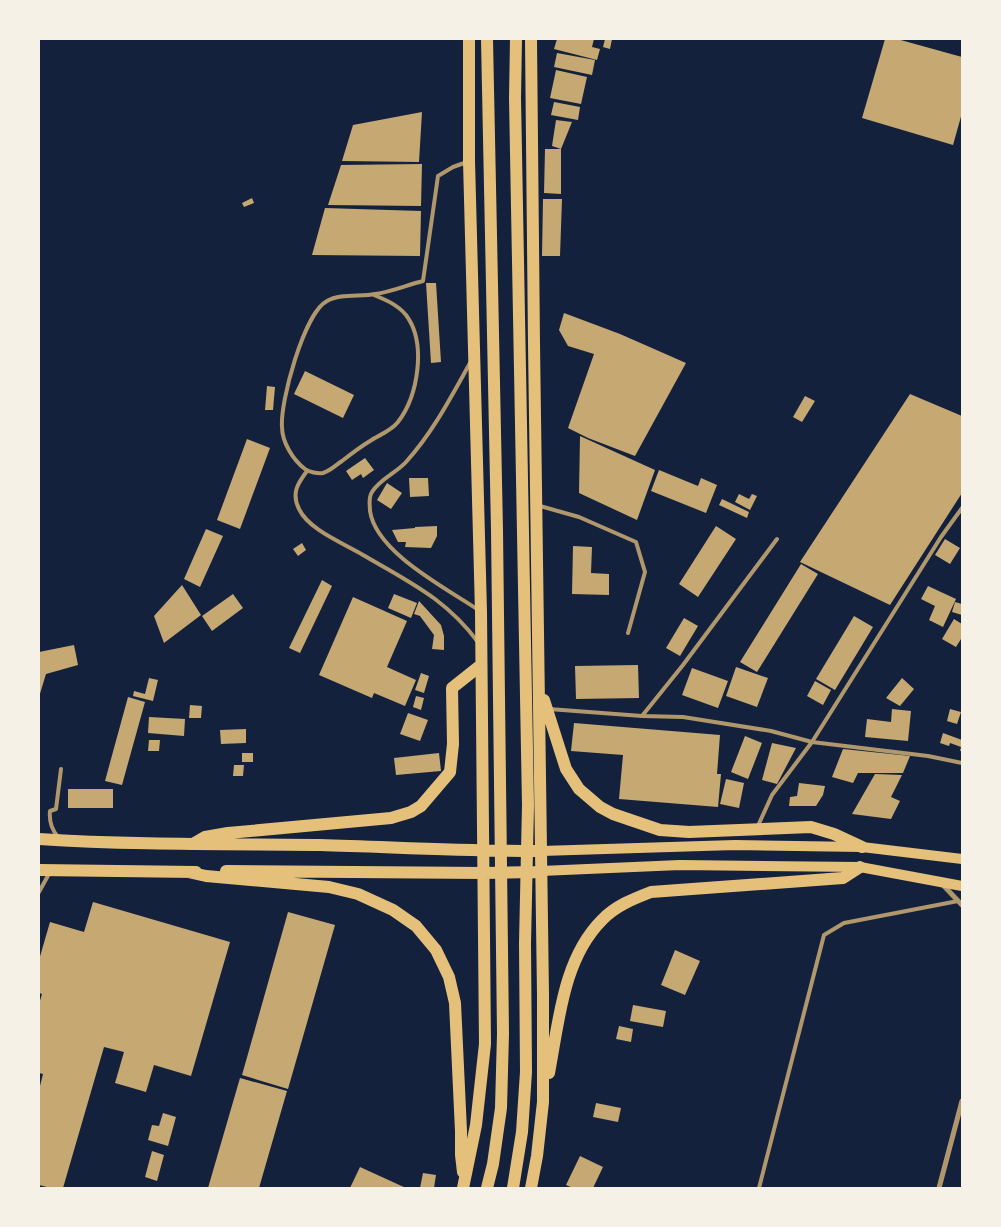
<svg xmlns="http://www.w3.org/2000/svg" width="1001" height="1227" font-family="'Space Grotesk',sans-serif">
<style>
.building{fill:#c6a872}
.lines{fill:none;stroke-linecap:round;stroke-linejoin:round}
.service{stroke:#b1986c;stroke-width:4}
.minor{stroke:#b1986c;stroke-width:5}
.secondary{stroke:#e5c07b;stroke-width:10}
.primary{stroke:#e5c07b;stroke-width:12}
.trunk{stroke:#e5c07b;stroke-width:12}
</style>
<rect width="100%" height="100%" fill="#14213d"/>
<path class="building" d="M557,39H594L592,47L600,49L597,60L554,49Z
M605,39H612L610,49L603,47Z
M885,39H897L962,57V113L953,145L862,118Z
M557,53L595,60L592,75L554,67Z
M556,70L587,77L581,104L550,98Z
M554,102L580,107L578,120L551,115Z
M422,112L419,162L342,161L353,125Z
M556,120L572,122L561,149L552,146Z
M545,149H561V194L544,193Z
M422,164L421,206L328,205L341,165Z
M252,198L254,203L244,207L242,203Z
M543,199H562L560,256H542Z
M325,208L421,211L420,256L312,255Z
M426,283H436L441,362L431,363Z
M564,313L620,334L686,363L635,456L588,438L568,428L594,354L568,346L559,330Z
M305,371L354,395L343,418L294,394Z
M267,386L275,387L273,410H265Z
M910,394L962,416V493L890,605L800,562Z
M805,396L815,401L802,422L793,417Z
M580,436L655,470L637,520L579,493Z
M247,439L270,448L240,529L217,520Z
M365,458L374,470L363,478L361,474L352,480L346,471Z
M659,470L698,486L701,478L717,485L706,513L651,491Z
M409,478H428L429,496L410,497Z
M387,483L402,493L391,509L377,500Z
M739,494L749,499L752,494L757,496L750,510L735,502Z
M722,499L749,512L747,518L719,505Z
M437,526V536L431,548L405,547L406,542H398L392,530L415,528V527Z
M716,526L736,539L698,597L679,584Z
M206,529L223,536L200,587L184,579Z
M945,539L960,548L950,564L935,555Z
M302,543L306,550L298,556L293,549Z
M573,546L592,547L591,573L609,574V595L572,594Z
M801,564L818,574L757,672L740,662Z
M322,580L332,586L300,653L289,648Z
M182,585L201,615L164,643L154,616Z
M928,586L956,599L943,627L929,620L935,606L921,599Z
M233,594L243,608L212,631L202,616Z
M394,594L417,603L411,618L388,608Z
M353,597L407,621L387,667L416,680L405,706L374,693L372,698L319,675Z
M419,601L441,625L444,636V650L432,649L434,635L420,616L414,614Z
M955,602L962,604V615L952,612Z
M854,616L873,627L835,690L816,679Z
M684,618L698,626L680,656L666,648Z
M954,619L962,624V640L961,639L956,647L942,639Z
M74,645L78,665L46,674L39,697V652Z
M638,665L639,698L576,699L575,666Z
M736,667L768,678L757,707L726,696Z
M692,668L728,681L718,708L682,695Z
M421,673L429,676L424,693L415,690Z
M149,678L158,680L153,701L133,696L134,691L145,694Z
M902,678L914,689L900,706L886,698Z
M815,681L831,690L823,705L807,696Z
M416,696L424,698L421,710L413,707Z
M128,697L145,702L122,785L105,781Z
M190,705L202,706L201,718H189Z
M892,709L911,711L908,741L865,737L867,719L891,722Z
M950,709L961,712L957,724L947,721Z
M408,713L428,720L420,741L400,734Z
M149,717L185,719L184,736L148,733Z
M574,723L720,735L717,774H721L718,807L619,799L623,755L571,751Z
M246,729V743L221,744L220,730Z
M943,733L962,740V751H960L961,747L950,743L949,746L940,743Z
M745,736L762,743L748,779L731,772Z
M149,740H160L159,751H148Z
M772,743L796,748L777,784L762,780Z
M843,749L910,756L903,773H858L853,783L832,777Z
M242,753H253V762H242Z
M439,753L441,771L396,775L394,758Z
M234,765H244L243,776H233Z
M875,774L902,775L891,797L900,801L891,819L852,814Z
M726,779L744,783L739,808L720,804Z
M799,783L825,786L823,795L816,806H789L790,797L797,796Z
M68,789H113V808H68Z
M93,902L230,942L191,1076L154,1065L146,1092L115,1083L124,1052L104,1047L63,1188H51L39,1185V1090L43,1074L39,1073V1004L42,994L39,993V960L50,922L84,932Z
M288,912L335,925L288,1089L242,1075Z
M675,950L700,961L685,995L661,985Z
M633,1005L666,1011L663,1027L630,1021Z
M619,1026L633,1029L631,1042L616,1039Z
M240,1078L287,1091L259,1188H208Z
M596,1103L621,1108L618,1122L593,1117Z
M163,1113L176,1117L168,1146L148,1140L152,1125L159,1126Z
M152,1151L164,1155L157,1181L145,1177Z
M580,1156L603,1167L593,1188H573L566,1185Z
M360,1167L406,1188H350Z
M423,1173L436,1175L434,1188H420Z"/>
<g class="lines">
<path class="service" d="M374,295C386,300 398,305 406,315C427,343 418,396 398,422C391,431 379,435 370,441C360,447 351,454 342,461C336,465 330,471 323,473C318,474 309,472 305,469C293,460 282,442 282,427C280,402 304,313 327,301C340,293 361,297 375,294C391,292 407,285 423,281L438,176L453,167L467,162
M470,363C451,397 433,432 406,462C396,473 380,479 372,492C368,498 370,505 370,511C376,552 444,587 477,609
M307,471C298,483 291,493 299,509C309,530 343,543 363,555C387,569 412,582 435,599C451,611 466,626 478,642
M540,506L579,517L636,542L645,572L628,633
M549,709L642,716L683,717L771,731L812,742L928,756L962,763
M642,716L683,665L777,539
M757,828L772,795L812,742L941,537L962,508
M58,837C51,829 49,821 50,811L56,809L61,769
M39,892L50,872
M759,1188L824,935L844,923L958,901"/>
<path class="minor" d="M942,884L962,905
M939,1188L962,1101"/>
<path class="secondary" d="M541,851L735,845L862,847L962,859
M541,871L680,865L860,867L962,886"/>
<path class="primary" d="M544,700L566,769L579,789L600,807L613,814L660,830L689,832L811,827L834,834L862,847
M39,839C132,845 226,844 320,845C392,847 464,851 536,851
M193,844L205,837L228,833L391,818L411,812L421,806L450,772L453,744L452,688L481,665
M39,870L196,872
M226,871L484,873L536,872
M188,872L206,876L329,887L358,894L393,910L416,926L436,950L449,977L455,1003L461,1131V1155L463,1172
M549,1073C559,1021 563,959 602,920C615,906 633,899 651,892L843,878L860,867
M463,1188L476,1125L485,1044L481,612L469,161V39
M531,1188L537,1156L543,1102V994L534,344L531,39"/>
<path class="trunk" d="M487,1188L493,1164L501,1108L503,1034L497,530L487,39
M513,1188L522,1132L526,1072L525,943L528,805L515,98L516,39"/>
</g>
<rect width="1001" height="1227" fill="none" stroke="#f6f1e7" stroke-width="80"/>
</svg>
